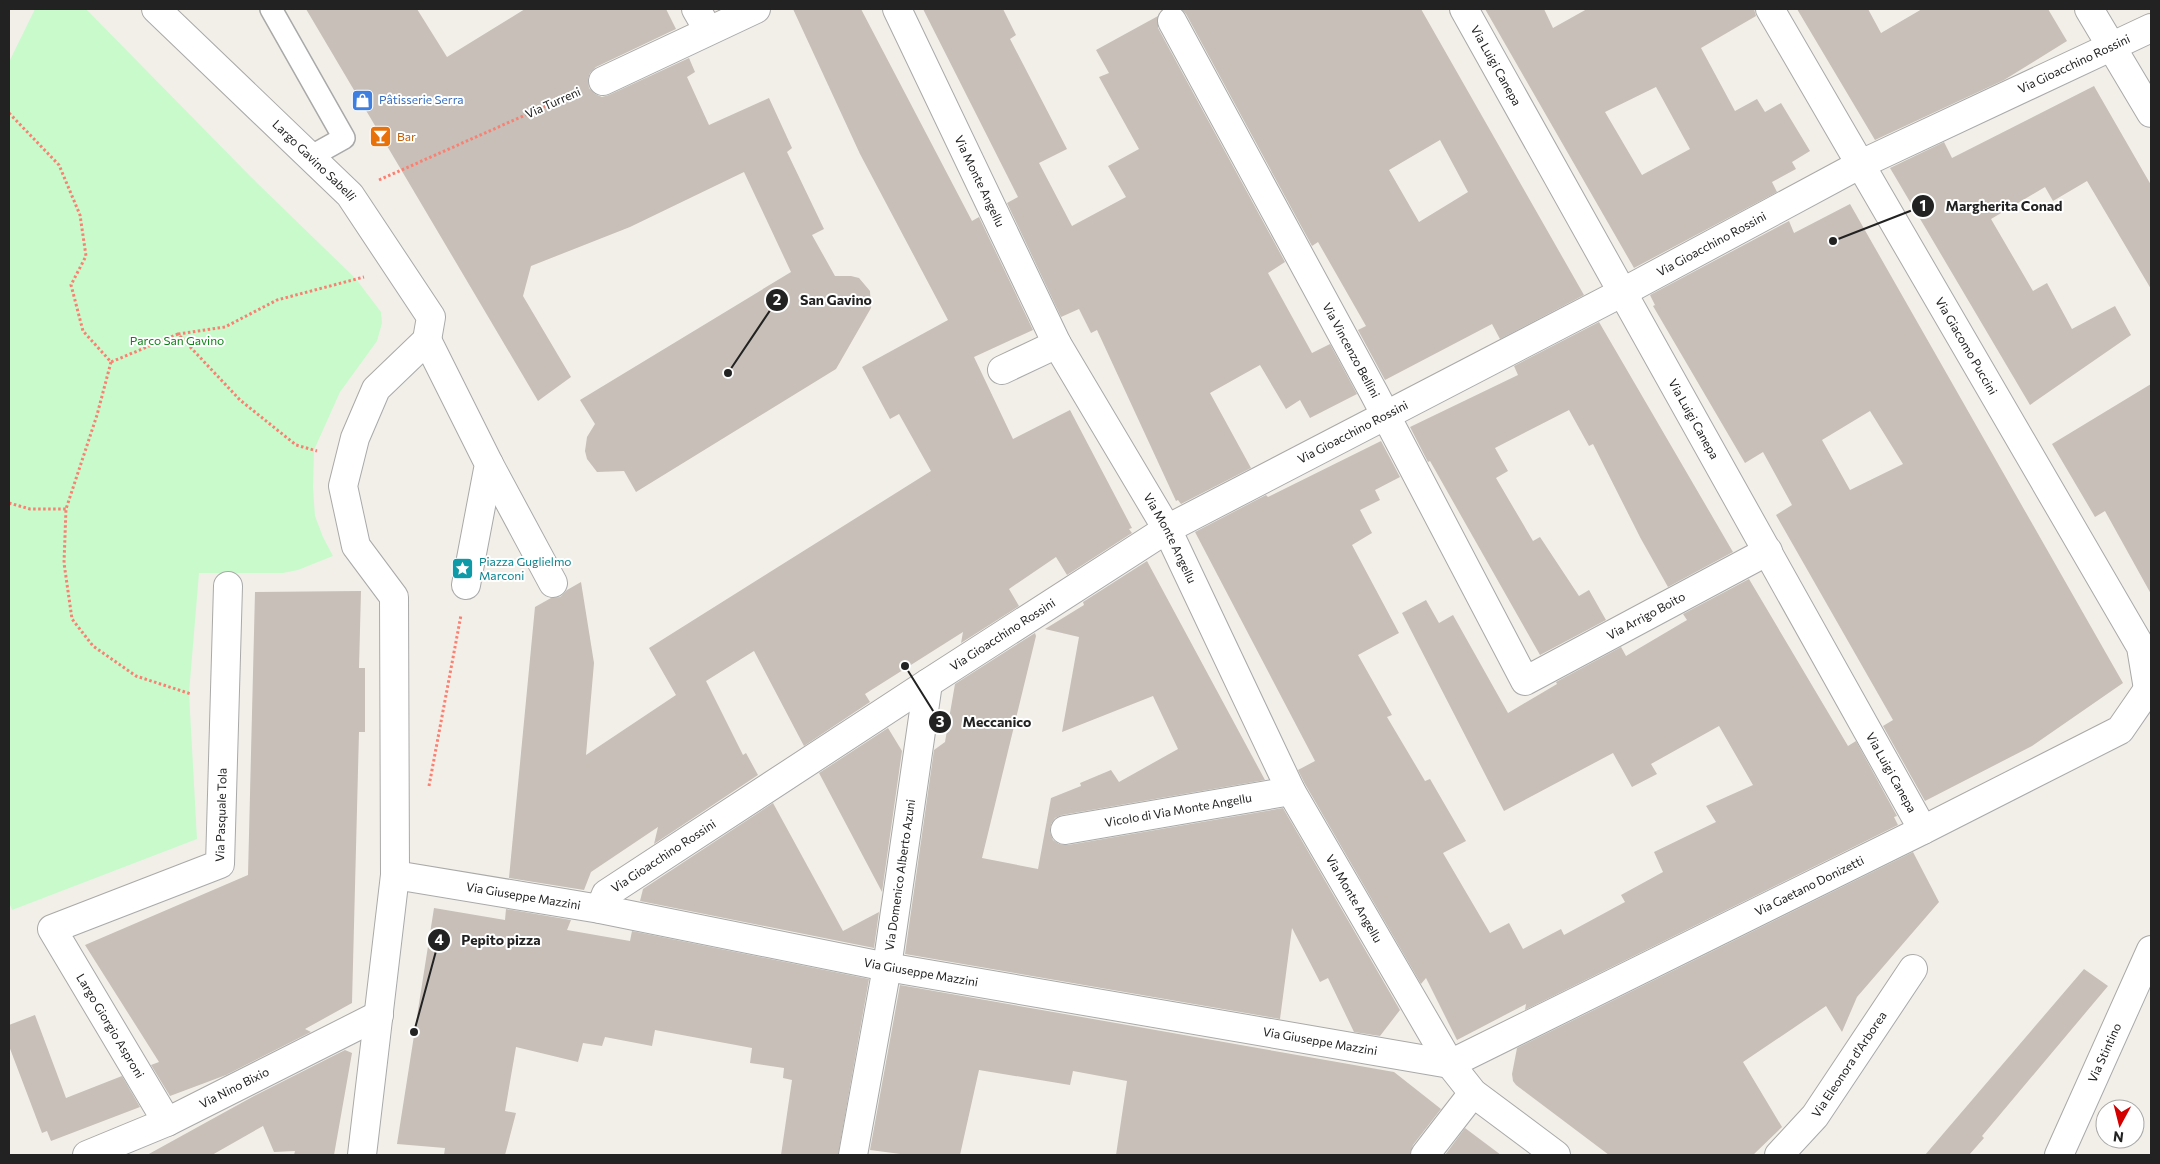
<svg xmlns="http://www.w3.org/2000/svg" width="2160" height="1164" font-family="Commissioner,sans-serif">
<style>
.park{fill:#c8facc}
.building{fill:#c7bfb8;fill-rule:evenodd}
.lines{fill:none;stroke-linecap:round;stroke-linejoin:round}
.lane-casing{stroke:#a9a9a9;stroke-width:24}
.street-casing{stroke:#a9a9a9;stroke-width:30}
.path{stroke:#fa8072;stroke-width:3;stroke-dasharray:2.5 2.5;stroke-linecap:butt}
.lane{stroke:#fff;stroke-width:21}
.street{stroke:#fff;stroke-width:28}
.labels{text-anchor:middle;stroke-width:4;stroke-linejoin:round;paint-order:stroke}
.street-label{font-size:12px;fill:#222;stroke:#fff}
.shop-label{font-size:12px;fill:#366cbe;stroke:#fff;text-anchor:start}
.food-label{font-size:12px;fill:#c56008;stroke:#fff;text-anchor:start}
.park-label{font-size:12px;fill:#0c8416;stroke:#fff}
.culture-label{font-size:12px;fill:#0d838f;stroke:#fff;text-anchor:start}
.leader{fill:none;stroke:#222;stroke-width:2}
.callout-dot{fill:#222;stroke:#fff;stroke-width:2}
.mark-label{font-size:15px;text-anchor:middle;font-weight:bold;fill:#fff}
.callout-label{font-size:14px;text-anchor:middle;font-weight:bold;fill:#222;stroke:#fff;stroke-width:4;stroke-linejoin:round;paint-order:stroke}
</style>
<rect width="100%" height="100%" fill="#f2efe9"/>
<path class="park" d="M35,9H86L251,177L356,279L381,312L382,323L377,341L340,392L314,450L313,488L315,516L323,537L333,556L298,570L283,573H199L189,693L197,839L12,910L9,902V62Z"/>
<path class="building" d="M306,9H417L447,57L525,9H666L676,29L596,67L590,73L588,79L589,88L595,94L602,97L609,95L689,58L695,72L687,77L709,125L769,98L792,148L787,152L824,229L812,235L835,276H851L859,278L870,291L871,308L836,369L636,492L624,471L597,472L587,459L585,451L587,437L595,424L580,400L791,272L744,172L630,227L531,266L523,296L571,377L538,401Z
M793,9H861L972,221L979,217L1033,330L974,357L1013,439L1070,410L1132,528L1129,529L1132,533L1067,575L1056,557L1009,589L1019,606L961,643L963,632L865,694L870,702L804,746L754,651L706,681L743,755L746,753L758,775L654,844L658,827L591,872L584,890L509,878L535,607L551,598L560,597L567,590L581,582L594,663L586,755L676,695L649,648L931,471L899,414L890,419L862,367L948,320L860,154Z
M923,9H1003L1016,35L1010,39L1067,149L1039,163L1072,226L1126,197L1108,166L1139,149L1099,77L1109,73L1096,50L1158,16V28L1285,262L1268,273L1312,353L1330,344L1357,394L1310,418L1300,400L1286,409L1260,365L1210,393L1251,468L1181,504L1178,500L1176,501L1097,330L1091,333L1079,309L1061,317L1007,203L1018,197Z
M1181,9H1421L1584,295L1500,339L1492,324L1385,380L1358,330L1366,326L1318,242L1312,246L1186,14ZM1440,140L1468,192L1419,222L1389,170Z
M1485,9H1544L1553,28L1587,9H1754L1756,16L1701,48L1735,111L1757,99L1765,112L1781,103L1810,151L1792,162L1796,169L1772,182L1777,192L1634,268ZM1656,87L1690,149L1642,175L1605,112Z
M1797,9H1868L1881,33L1922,9H2048L2067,41L2004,80L1875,140Z
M2094,86L2151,185V289L2087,181L2053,201L2045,187L1991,219L2033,291L2047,283L2072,329L2115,306L2131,335L2030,405L1890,168L1944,142L1952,158Z
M1850,204L2123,683L2032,746L1925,801L1883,726L1893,720L1776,515L1792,505L1763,452L1745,463L1653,306L1655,305L1650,295L1789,221L1794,233ZM1870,411L1903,464L1850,490L1822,440Z
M1599,322L1733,552L1668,587L1641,539L1593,444L1589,446L1569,410L1495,448L1508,471L1496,478L1533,541L1540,537L1579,596L1589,590L1606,620L1540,655L1430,461L1428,462L1410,427L1518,375L1514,366Z
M2151,384V594L2105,511L2095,517L2052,444Z
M1381,441L1400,477L1375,490L1380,500L1360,510L1372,533L1352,545L1399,633L1358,655L1392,715L1387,717L1425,781L1430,779L1466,841L1443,853L1490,933L1509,923L1523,949L1561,929L1564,935L1625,902L1621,895L1663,872L1654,852L1716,822L1706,806L1753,785L1719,726L1651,764L1657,774L1632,787L1613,753L1504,811L1402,613L1426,600L1439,623L1453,615L1508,713L1557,684L1556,682L1621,647L1626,656L1687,620L1683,614L1749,579L1848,746L1856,741L1897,816L1894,817L1898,825L1525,1010L1526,1004L1457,1040L1426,978L1421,984L1305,784L1298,770L1315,761L1195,532L1266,495L1268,497Z
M1147,561L1265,780L1062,815L1055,818L1051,824L1050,832L1053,840L1059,844L1068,845L1283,808L1400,1010L1380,1036L1354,1032L1328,978L1320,982L1292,928L1280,1019L905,954L934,750L945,742L955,684L1035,633L1036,636L982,858L1038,869L1051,798L1081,786L1080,783L1111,770L1119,782L1178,749L1153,696L1062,732L1079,637L1045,629L1084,605L1083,602Z
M361,591L359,668H365V732H359L352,1003L305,1029L311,1032L226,1075L170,1096L151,1065L159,1062L85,945L248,875L255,592Z
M888,728L902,751L882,892L819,773Z
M773,803L843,931L879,912L874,948L640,901L643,889Z
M1913,852L1939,902L1857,997L1842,1032L1826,1006L1743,1062L1782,1127L1753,1155H1609L1516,1085L1513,1081L1512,1074L1517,1048Z
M434,908L505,920L506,909L571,920L567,930L630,941L632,931L869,979L838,1155H781L792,1080L783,1078L784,1068L750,1063L752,1048L655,1030L652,1046L605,1037L602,1046L583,1043L578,1062L516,1047L505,1111L516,1113L505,1155H444L445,1148L397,1144Z
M2084,969L2108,986L1982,1136L1984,1138L1969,1155H1925Z
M900,985L1394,1072L1441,1109L1413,1145L1410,1155H1116L1127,1081L1073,1071L1070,1085L979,1070L960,1155H908L870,1150Z
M35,1015L66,1098L122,1076L140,1107L51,1141L47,1131L42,1133L9,1046V1025Z
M345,1050L352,1053L334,1155H294L295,1151L274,1152L263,1126L212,1155H147L254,1096Z
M1465,1128L1501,1155H1445Z"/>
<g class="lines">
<defs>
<path id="lane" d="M271,9L344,138L310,157"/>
<g id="street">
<path id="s1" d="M156,9L350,195L431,317L427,340"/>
<path d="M696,9L708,30"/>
<path id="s2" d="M897,9L1057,344L1167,529L1291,791L1450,1064L1473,1093L1556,1155"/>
<path id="s3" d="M1464,9L1923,830"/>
<path id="s4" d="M1770,9L2141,647L2148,689"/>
<path d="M2089,9L2151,113"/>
<path id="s5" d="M1172,21L1374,393L1525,681L1768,551"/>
<path d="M603,81L756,9"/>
<path d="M427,340L489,464L466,585"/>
<path d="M1002,370L1057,344"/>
<path d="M489,464L553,583"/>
<path id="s6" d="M1065,830L1291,791"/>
<path id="s7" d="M395,875L600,909L887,967L1450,1064"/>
<path id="s8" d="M600,909L606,894L928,683L1167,529L1623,292L1859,165L2151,28"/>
<path id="s9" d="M1450,1064L1923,830L2120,730L2151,685"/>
<path id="s10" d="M167,1122L52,929L220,864L228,586"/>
<path id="s11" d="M87,1155L167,1122L379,1015"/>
<path d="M362,1155L395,875L394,597L356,546L343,486L355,438L376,389L427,340"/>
<path id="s12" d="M853,1155L887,967L928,683"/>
<path d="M1425,1155L1473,1093"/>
<path id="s13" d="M1779,1155L1815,1116L1913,969"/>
<path id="s14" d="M2059,1155L2151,950"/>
</g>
</defs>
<use href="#lane" class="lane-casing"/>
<use href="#street" class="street-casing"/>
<path class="path" d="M9,113L59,165L80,215L86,256L71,285L83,331L111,362L178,334L240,400L296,445L317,451
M379,180L575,93
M178,334L225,327L277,300L364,277
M111,362L97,415L66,509L64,563L72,619L93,646L136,676L191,694
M9,503L30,509H66
M429,786L461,615"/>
<use href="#lane" class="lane"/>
<use href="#street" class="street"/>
</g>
<defs>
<symbol id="shop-square" viewBox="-11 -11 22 22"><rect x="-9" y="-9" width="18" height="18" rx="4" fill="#3f7fe0" stroke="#fff"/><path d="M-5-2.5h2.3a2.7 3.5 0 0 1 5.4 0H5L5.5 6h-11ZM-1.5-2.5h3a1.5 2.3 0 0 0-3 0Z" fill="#fff"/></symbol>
<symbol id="bar-square" viewBox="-11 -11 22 22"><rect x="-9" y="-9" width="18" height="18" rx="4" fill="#e8710a" stroke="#fff"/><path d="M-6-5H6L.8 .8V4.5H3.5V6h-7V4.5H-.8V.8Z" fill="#fff"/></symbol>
<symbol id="sight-square" viewBox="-11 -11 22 22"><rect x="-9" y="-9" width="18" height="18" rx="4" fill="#0f9aa8" stroke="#fff"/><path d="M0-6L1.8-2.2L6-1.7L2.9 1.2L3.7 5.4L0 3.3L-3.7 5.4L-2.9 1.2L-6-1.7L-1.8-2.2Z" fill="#fff"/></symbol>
</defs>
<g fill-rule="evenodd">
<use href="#shop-square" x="350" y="88" width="25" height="25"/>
<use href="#bar-square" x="368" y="124" width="25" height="25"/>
<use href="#sight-square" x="450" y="556" width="25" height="25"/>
</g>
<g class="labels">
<g class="street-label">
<text dy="4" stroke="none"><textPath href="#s8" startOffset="1705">Via Gioacchino Rossini</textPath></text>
<text dy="4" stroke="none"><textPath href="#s3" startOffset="65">Via Luigi Canepa</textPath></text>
<text transform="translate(553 103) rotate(-24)" y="4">Via Turreni</text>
<text dy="4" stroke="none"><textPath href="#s1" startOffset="219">Largo Gavino Sabelli</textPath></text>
<text dy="4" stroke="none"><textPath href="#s2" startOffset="191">Via Monte Angellu</textPath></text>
<text dy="4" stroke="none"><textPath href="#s8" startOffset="1300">Via Gioacchino Rossini</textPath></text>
<text dy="4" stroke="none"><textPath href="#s4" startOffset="390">Via Giacomo Puccini</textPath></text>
<text dy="4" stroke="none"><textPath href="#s5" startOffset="375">Via Vincenzo Bellini</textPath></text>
<text dy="4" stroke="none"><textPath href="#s3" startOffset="470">Via Luigi Canepa</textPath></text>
<text dy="4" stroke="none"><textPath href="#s8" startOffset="895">Via Gioacchino Rossini</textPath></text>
<text dy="4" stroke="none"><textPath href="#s2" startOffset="596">Via Monte Angellu</textPath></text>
<text dy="4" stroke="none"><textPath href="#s5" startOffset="886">Via Arrigo Boito</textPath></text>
<text dy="4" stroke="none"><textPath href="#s8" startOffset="490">Via Gioacchino Rossini</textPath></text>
<text dy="4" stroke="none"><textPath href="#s3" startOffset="875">Via Luigi Canepa</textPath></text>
<text dy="4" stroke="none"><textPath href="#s6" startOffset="115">Vicolo di Via Monte Angellu</textPath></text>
<text dy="4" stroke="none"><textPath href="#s10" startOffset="454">Via Pasquale Tola</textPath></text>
<text dy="4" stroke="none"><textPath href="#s8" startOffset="85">Via Gioacchino Rossini</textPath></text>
<text dy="4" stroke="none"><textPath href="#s12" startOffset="284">Via Domenico Alberto Azuni</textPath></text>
<text dy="4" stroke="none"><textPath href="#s9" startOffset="401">Via Gaetano Donizetti</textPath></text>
<text dy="4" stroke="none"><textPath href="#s7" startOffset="130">Via Giuseppe Mazzini</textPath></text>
<text dy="4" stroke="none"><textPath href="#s2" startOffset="1001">Via Monte Angellu</textPath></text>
<text dy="4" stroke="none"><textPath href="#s7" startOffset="535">Via Giuseppe Mazzini</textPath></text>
<text transform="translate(110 1026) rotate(59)" y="4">Largo Giorgio Asproni</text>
<text dy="4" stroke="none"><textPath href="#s7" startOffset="940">Via Giuseppe Mazzini</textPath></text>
<text dy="4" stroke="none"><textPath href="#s14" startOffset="112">Via Stintino</textPath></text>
<text dy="4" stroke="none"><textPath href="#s13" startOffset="115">Via Eleonora d'Arborea</textPath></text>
<text dy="4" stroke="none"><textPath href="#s11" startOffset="162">Via Nino Bixio</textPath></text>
</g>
<g class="shop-label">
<text x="379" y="104">Pâtisserie Serra</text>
</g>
<g class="food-label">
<text x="397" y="141">Bar</text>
</g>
<g class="park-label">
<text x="177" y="345">Parco San Gavino</text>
</g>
<g class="culture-label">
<text x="479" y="566">Piazza Guglielmo<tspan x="479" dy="14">Marconi</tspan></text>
</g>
</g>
<path class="leader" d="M1833 241L1923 206M728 373L777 300M905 666L940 722M414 1032L439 940"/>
<g class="callout-dot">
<circle cx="1833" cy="241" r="5"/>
<circle cx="728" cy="373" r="5"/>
<circle cx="905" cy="666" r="5"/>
<circle cx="414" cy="1032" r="5"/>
<circle cx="1923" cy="206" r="12"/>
<circle cx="777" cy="300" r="12"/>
<circle cx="940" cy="722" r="12"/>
<circle cx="439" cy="940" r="12"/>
</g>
<g class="mark-label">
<text x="1923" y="211">1</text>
<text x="777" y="305">2</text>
<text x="940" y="727">3</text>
<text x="439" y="945">4</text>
</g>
<g class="callout-label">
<text x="2004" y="211">Margherita Conad</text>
<text x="836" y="305">San Gavino</text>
<text x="997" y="727">Meccanico</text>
<text x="501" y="945">Pepito pizza</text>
</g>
<rect width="2160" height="1164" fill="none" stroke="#222222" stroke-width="20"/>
<g transform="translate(2120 1124) rotate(187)"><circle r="24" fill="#ffffff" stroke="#a7a7a7"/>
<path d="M0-4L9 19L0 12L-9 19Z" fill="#d40000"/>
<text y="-8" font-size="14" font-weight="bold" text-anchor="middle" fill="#222222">N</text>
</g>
</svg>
